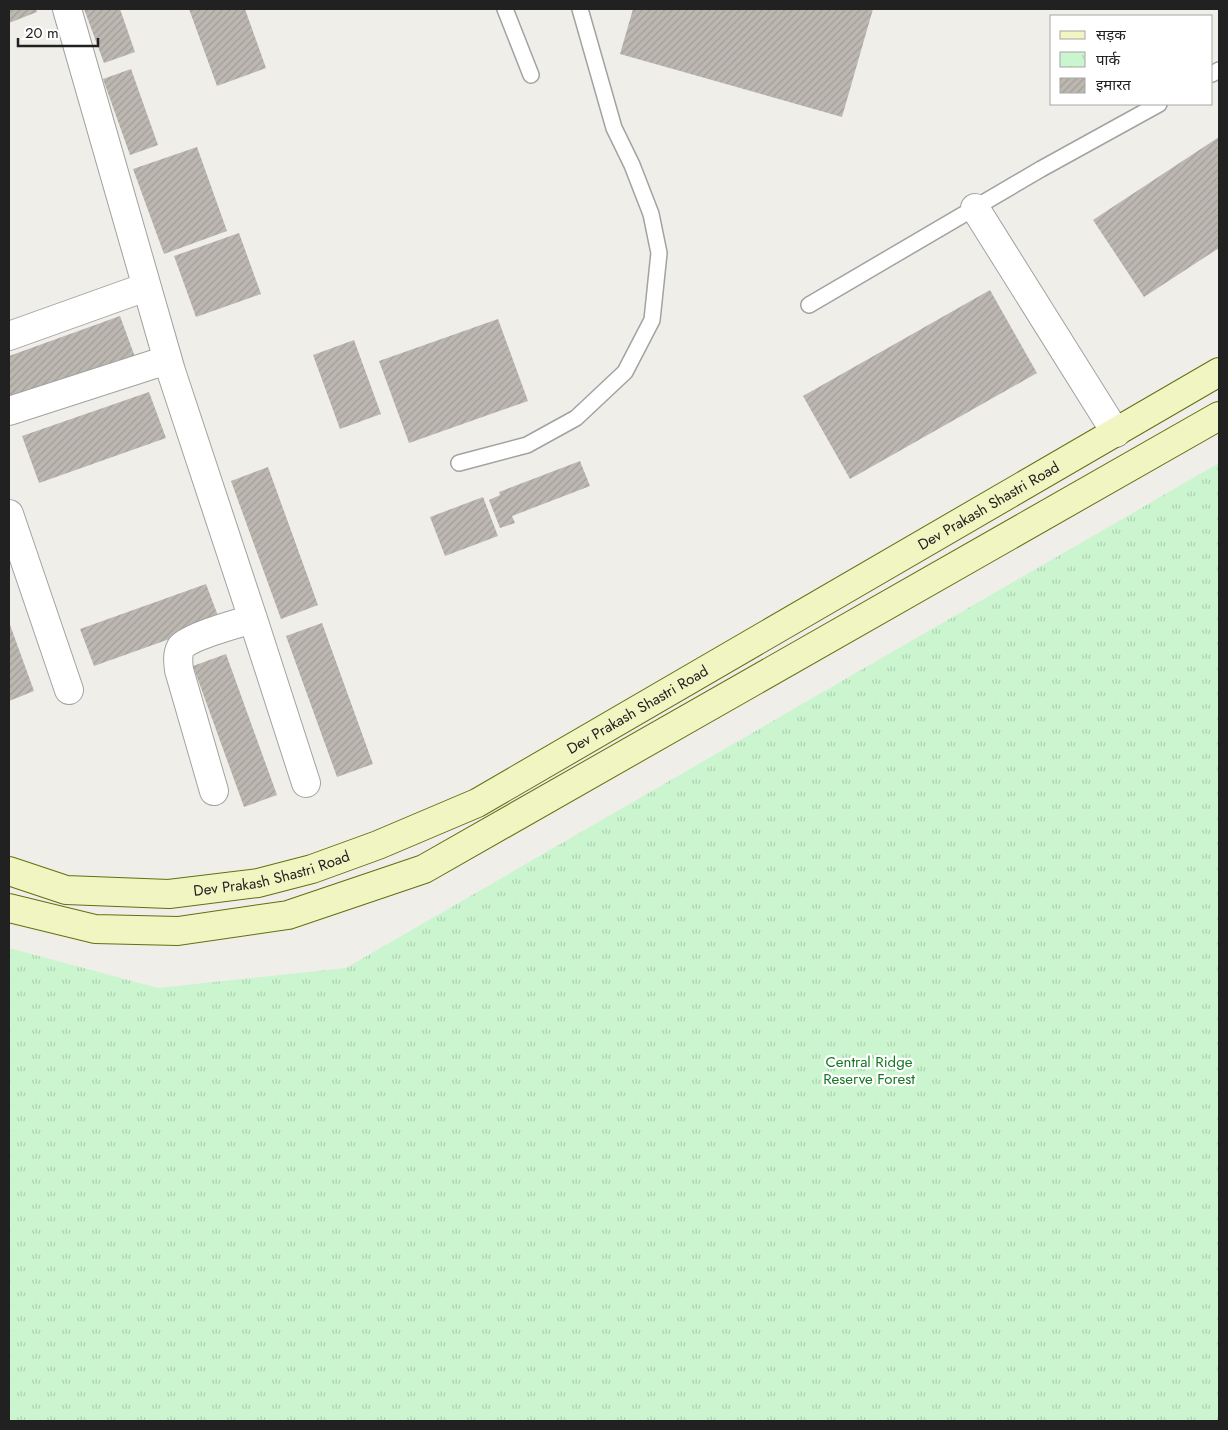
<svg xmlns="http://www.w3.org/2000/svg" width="1228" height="1430" font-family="Jost,'Noto Sans Devanagari',sans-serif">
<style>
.park{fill:url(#park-tufts)}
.building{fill:url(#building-hatch)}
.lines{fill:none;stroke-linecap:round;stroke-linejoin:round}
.lane-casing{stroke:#a2a2a2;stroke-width:18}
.street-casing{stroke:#a2a2a2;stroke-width:30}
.secondary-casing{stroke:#62700f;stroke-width:30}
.lane{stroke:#fff;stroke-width:15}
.street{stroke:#fff;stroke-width:28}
.secondary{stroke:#f0f5c2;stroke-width:28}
.labels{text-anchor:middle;stroke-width:4.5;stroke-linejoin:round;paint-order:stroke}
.street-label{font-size:15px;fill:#212121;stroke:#fff}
.park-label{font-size:15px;fill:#167722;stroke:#fff}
</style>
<defs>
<pattern id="park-tufts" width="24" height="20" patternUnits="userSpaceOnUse" patternTransform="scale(1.25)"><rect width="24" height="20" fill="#caf5cf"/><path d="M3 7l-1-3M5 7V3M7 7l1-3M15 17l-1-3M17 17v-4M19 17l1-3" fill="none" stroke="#add2b1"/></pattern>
<pattern id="building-hatch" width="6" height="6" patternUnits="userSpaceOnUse" patternTransform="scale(1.25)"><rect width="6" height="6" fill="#bdb7b1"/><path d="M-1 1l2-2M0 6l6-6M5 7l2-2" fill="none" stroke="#a29d98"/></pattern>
</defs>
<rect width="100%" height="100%" fill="#f0eee8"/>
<path class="park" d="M1219,463V1421H9V948L158,988L346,968Z"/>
<path class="building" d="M9,9H36L37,12L9,23Z
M84,9H120L135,52L104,63Z
M189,9H245L266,68L217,86Z
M633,9H873L842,117L620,54Z
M131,69L158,145L130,155L103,79Z
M1219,137V248L1144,297L1093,220Z
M197,147L227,231L164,254L133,169Z
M239,233L261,294L196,317L174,256Z
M990,290L1037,373L850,479L803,396Z
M120,316L135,357L9,402V356Z
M498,319L528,401L409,443L379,361Z
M354,340L381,414L340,429L313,355Z
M149,392L166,438L39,483L22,436Z
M580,461L590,486L512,516L515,523L500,528L489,500L500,495L499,492Z
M268,467L318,605L281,619L231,481Z
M483,497L498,536L445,556L430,517Z
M206,584L220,621L94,666L80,629Z
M9,622L34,691L9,701Z
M322,623L373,764L337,777L286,636Z
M226,654L277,795L244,807L193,666Z"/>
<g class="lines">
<defs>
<path id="lane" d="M505,9L531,75
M1212,74L1219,70
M809,305L1041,169L1159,104
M459,463L527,445L576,418L625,372L652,320L659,253L651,214L632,165L614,128L580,9"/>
<path id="street" d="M67,9L171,371L253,619L306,783
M975,208L1116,433
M9,336L146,287
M9,411L167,360
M9,514L69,690
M214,791L179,670C178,662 177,654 181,647C188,637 239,623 253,619"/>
<g id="secondary">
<path id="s1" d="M9,871L66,890L169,894L258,883L312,869L378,845L477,803L1219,372"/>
<path d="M9,908L95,929L178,931L288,915L424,869L1219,416"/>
</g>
</defs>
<use href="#lane" class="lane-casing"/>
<use href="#street" class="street-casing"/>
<use href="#secondary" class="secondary-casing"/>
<use href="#lane" class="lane"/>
<use href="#street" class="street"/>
<use href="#secondary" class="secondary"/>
</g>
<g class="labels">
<g class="street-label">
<text dy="5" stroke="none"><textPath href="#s1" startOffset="1078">Dev Prakash Shastri Road</textPath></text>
<text dy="5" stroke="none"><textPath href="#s1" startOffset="672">Dev Prakash Shastri Road</textPath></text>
<text dy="5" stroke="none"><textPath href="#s1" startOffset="268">Dev Prakash Shastri Road</textPath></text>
</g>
<g class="park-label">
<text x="869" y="1067">Central Ridge<tspan x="869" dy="17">Reserve Forest</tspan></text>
</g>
</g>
<rect width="1228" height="1430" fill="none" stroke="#212121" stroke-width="20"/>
<rect x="1050" y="15" width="162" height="90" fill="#ffffff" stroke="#a6a6a6"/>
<rect x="1060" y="31" width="25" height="8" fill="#f0f5c2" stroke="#a6a6a6"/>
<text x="1096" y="40" font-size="15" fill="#212121">सड़क</text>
<rect x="1060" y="52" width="25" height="15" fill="url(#park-tufts)" stroke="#a6a6a6"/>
<text x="1096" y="65" font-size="15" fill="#212121">पार्क</text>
<rect x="1060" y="78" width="25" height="15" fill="url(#building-hatch)" stroke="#a6a6a6"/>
<text x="1096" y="90" font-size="15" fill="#212121">इमारत</text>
<path d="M18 38v8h80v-8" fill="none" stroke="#212121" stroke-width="2.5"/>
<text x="25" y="38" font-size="15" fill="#212121" stroke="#ffffff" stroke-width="4" paint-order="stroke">20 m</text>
</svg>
